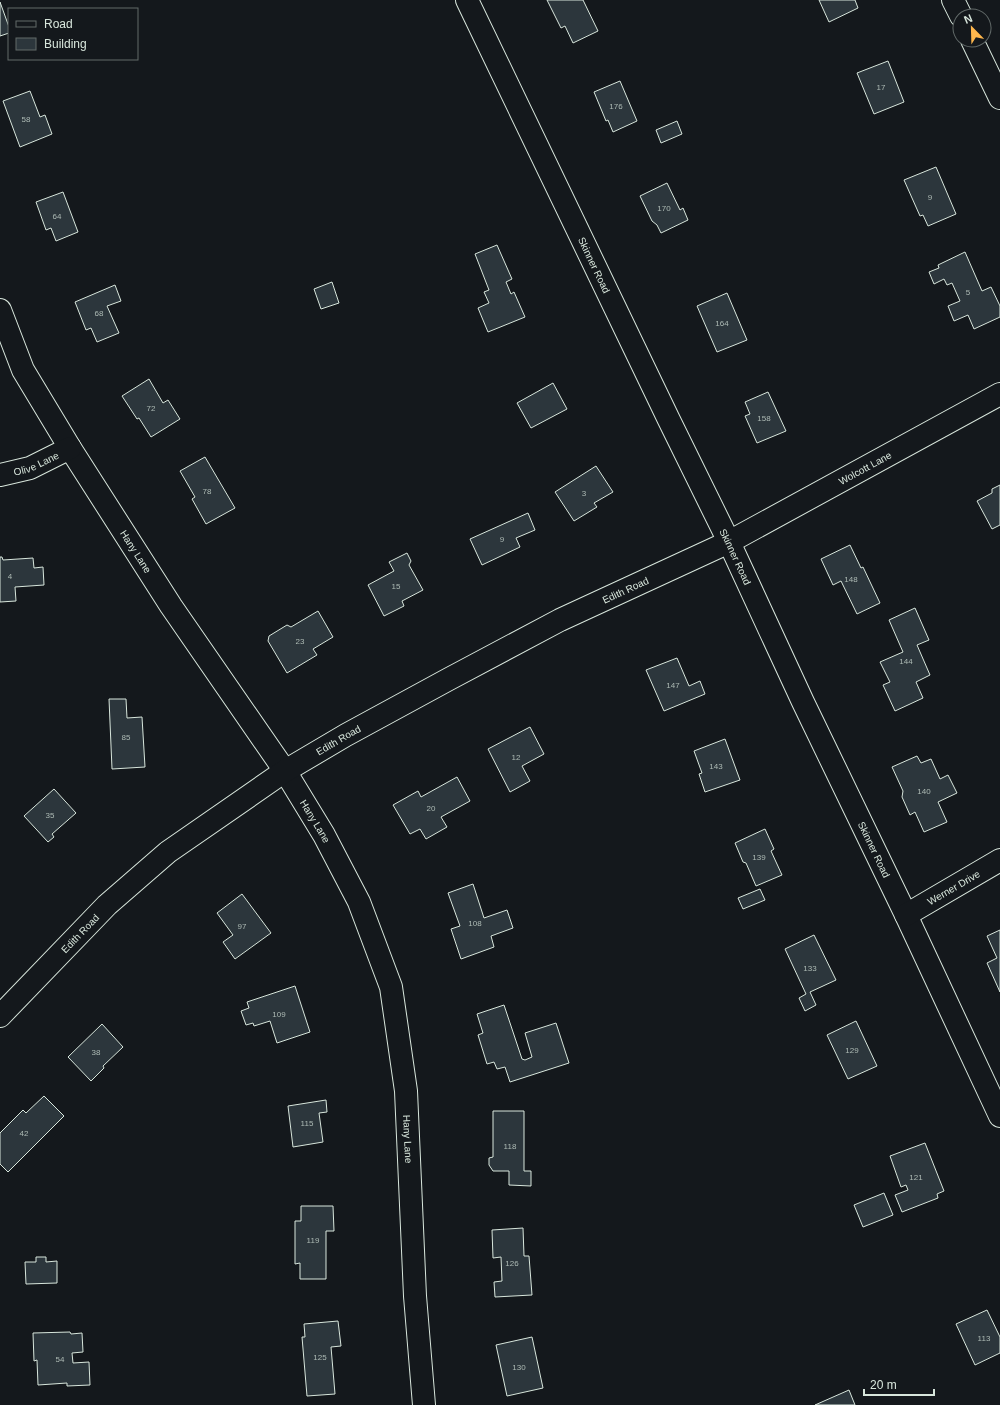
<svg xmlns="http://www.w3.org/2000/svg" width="1000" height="1405" font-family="Arial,sans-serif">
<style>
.building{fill:#2c363c;stroke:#d8e6dc}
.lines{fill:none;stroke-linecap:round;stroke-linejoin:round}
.minor-casing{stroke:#d8e6dc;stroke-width:24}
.minor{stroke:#14181c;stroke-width:22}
.labels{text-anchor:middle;stroke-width:3;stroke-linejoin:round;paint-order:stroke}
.number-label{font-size:8px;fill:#adbab4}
.street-label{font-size:10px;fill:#d8e6dc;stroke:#14181c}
</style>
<rect width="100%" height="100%" fill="#14181c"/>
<path class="building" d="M547,0H583L598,31L573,43L565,26L561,28Z
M819,0H855L858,8L829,22Z
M0,2L9,27V33L0,36Z
M888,61L904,102L874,114L857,73Z
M620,81L637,121L613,132L608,120L606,121L594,92Z
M30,91L40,117L45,115L52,134L20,147L3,101Z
M677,121L682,134L661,143L656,130Z
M936,167L956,214L928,226L923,215L920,216L904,180Z
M667,183L680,210L683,208L688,220L661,233L657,225L652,221L640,196Z
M63,192L78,232L56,241L51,228L46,230L36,202Z
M497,245L512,279L506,282L511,294L514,292L525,317L488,332L478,308L489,303L484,292L489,290L475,254Z
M965,252L982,291L991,287L1000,306V317L974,329L968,315L954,321L948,306L960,301L952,283L947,285L944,279L934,284L929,272L939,268L938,265Z
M332,282L339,303L321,309L314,289Z
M115,285L121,301L107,306L119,333L97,342L91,328L86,330L75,302Z
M727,293L747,340L717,352L697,306Z
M149,379L163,403L168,400L180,419L151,437L139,418L137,419L122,396Z
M553,383L567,409L531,428L517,403Z
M768,392L786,431L757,443L745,416L750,414L745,402Z
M205,457L235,508L206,524L192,499L195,497L180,471Z
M596,466L613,492L594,503L597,507L574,521L555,492Z
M1000,485V525L992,529L977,501L992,493V489Z
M528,513L535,530L516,538L520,547L482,565L470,539Z
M850,545L861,568L863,567L880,603L857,614L841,581L833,585L821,559Z
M407,553L411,561L409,565L423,590L402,601L404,606L384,616L368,585L394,571L389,562Z
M0,557H2L3,560L33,558L34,568L43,567L44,585L15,587L16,601L0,602Z
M915,608L929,640L917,645L930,675L916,682L923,698L895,711L883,685L890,682L880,662L903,652L889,620Z
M318,611L333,637L313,649L317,655L287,673L268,641L269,636L287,625L291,627Z
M677,658L689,686L700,681L705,694L664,711L646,670Z
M109,699H126L127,718L142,717L145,767L112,769Z
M530,727L544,754L522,766L530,781L510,792L488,749Z
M725,739L740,780L705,792L699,774L702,773L694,751Z
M917,756L921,763L931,759L940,779L948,775L957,793L938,802L947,822L924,832L915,812L910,815L902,797L903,791L892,767Z
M457,777L470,801L441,817L447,827L426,839L420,829L410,834L393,805L418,791L421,797Z
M54,789L76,813L52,834L54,837L48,842L24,816Z
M765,829L774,849L771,851L782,875L756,886L746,863L743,862L735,843Z
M473,884L484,918L507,910L513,928L491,936L494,947L461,959L451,929L460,926L448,893Z
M760,889L765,900L743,909L738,898Z
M242,894L271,933L235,959L223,942L233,935L217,913Z
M1000,930V992L987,963L997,958L987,936Z
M814,935L836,980L810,992L816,1005L805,1011L799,998L806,994L785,949Z
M295,986L310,1032L277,1043L270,1021L254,1026L253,1023L246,1025L241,1011L249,1008L247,1002Z
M504,1005L522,1059L525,1060L532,1057L525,1033L556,1023L569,1063L510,1082L505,1067L497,1069L494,1062L487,1064L478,1035L483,1033L477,1014Z
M856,1021L877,1066L848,1079L827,1035Z
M102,1024L123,1047L103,1066L104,1068L91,1081L68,1057Z
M44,1096L64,1116L8,1172L0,1164V1133L23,1110L26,1113Z
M326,1100L327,1112L319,1113L323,1142L293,1147L288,1106Z
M493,1111H524V1171H531V1186L509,1185V1171H493L489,1165V1158L493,1157Z
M925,1143L944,1191L937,1194L938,1198L902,1212L895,1195L908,1190L906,1185L901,1187L890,1156Z
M884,1193L893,1215L863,1227L854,1205Z
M301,1206H333L334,1231H326V1279H300V1263L295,1264V1221H301Z
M523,1228L524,1256H529L532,1295L495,1297L494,1282L502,1281L501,1257L493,1258L492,1230Z
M36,1257H46V1262L57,1261V1283L26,1284L25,1262H36Z
M987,1310L1000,1337V1353L975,1365L956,1324Z
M338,1321L341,1346L331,1347L335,1394L307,1396L302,1337H305L304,1324Z
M70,1332L71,1334L82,1333L83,1352L72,1353L73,1363L89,1362L90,1385L67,1386V1383L38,1385L37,1360L34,1361L33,1333Z
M532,1337L543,1388L507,1396L496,1345Z
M849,1390L855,1405H815Z"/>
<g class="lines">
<defs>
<g id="minor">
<path id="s1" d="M467,0L669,420L729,542L803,702L906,915L1000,1116"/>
<path d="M953,0L961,16"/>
<path d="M972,40L1000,98"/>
<path id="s2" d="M0,310L23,370L70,448L171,606L285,771L324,835L359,902L391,987L406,1091L415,1296L424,1405"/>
<path id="s3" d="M0,475L30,468L70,448"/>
<path id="s4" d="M906,915L1000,860"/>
<path id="s5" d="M0,1016L107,905L168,852L285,771L346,735L449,679L560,620L729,542L1000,394"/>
</g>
</defs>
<use href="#minor" class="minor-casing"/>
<use href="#minor" class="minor"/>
</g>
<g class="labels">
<g class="number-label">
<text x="881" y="90">17</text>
<text x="616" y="109">176</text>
<text x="26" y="122">58</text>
<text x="930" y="200">9</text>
<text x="664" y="211">170</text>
<text x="57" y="219">64</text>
<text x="968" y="295">5</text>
<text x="99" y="316">68</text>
<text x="722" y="326">164</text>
<text x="151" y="411">72</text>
<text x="764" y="421">158</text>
<text x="207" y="494">78</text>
<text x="584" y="496">3</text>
<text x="502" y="542">9</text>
<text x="10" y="579">4</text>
<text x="851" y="582">148</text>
<text x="396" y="589">15</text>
<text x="300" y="644">23</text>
<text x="906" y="664">144</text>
<text x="673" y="688">147</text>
<text x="126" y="740">85</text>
<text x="516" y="760">12</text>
<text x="716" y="769">143</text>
<text x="924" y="794">140</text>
<text x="431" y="811">20</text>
<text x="50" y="818">35</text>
<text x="759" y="860">139</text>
<text x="475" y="926">108</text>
<text x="242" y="929">97</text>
<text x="810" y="971">133</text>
<text x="279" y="1017">109</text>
<text x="852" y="1053">129</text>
<text x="96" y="1055">38</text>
<text x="307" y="1126">115</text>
<text x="24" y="1136">42</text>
<text x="510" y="1149">118</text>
<text x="916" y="1180">121</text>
<text x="313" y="1243">119</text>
<text x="512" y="1266">126</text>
<text x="984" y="1341">113</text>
<text x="320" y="1360">125</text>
<text x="60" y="1362">54</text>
<text x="519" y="1370">130</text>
</g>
<g class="street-label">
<text dy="4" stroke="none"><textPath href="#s1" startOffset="294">Skinner Road</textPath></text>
<text dy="4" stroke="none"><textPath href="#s3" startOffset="38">Olive Lane</textPath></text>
<text dy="4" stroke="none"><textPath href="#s5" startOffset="1032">Wolcott Lane</textPath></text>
<text dy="4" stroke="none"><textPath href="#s2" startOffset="278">Hany Lane</textPath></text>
<text dy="4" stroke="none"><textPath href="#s1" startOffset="618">Skinner Road</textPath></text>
<text dy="4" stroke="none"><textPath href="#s5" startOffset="763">Edith Road</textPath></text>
<text dy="4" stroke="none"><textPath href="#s5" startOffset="439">Edith Road</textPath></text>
<text dy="4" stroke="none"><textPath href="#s2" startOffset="602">Hany Lane</textPath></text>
<text dy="4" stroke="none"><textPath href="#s1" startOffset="942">Skinner Road</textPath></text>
<text dy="4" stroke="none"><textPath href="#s4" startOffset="55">Werner Drive</textPath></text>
<text dy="4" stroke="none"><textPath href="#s5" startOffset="115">Edith Road</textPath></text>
<text dy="4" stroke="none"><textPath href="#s2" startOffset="938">Hany Lane</textPath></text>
</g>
</g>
<rect x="8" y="8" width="130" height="52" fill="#14181c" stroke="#626a69"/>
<rect x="16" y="21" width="20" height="6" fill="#14181c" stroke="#626a69"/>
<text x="44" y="28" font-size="12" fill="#d8e6dc">Road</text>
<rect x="16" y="38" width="20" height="12" fill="#2c363c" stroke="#626a69"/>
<text x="44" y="48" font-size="12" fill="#d8e6dc">Building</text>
<g transform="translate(972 28) rotate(337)"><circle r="19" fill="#14181c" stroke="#626a69"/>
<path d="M0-3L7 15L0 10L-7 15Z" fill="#ffb74d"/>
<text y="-6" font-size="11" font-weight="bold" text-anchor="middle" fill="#d8e6dc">N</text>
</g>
<path d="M864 1389v6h70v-6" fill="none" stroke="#d8e6dc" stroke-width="2"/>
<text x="870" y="1389" font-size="12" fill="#d8e6dc" stroke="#14181c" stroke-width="3" paint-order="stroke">20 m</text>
</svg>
